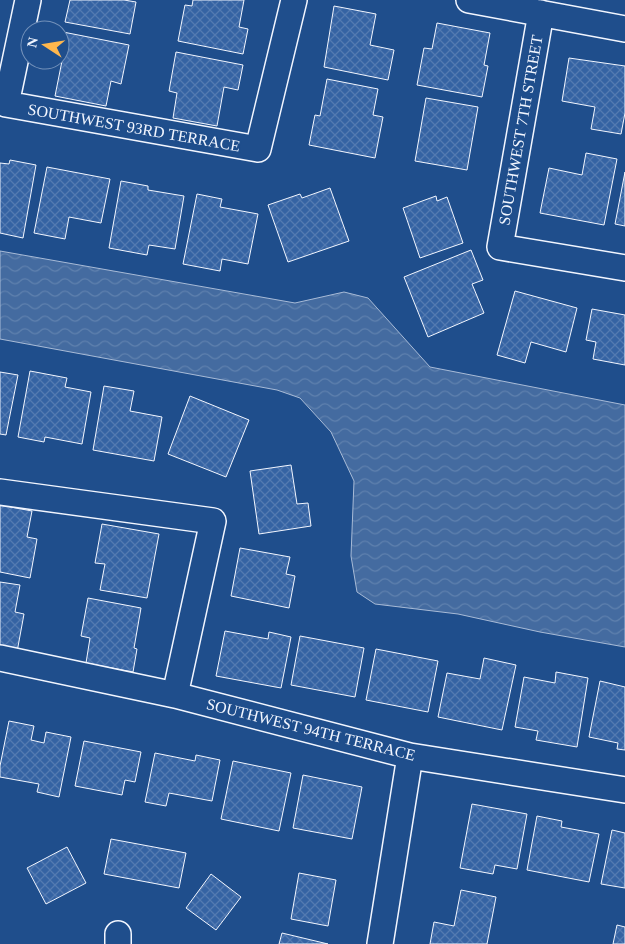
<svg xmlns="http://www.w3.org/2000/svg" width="625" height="944" font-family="'Times New Roman',serif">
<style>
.water{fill:url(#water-waves);stroke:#a8bbd7}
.building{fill:url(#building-cross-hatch);stroke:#f2f6ff}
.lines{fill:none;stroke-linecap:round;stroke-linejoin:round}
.minor-casing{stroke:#f2f6ff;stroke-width:28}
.minor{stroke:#1f4e8c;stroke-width:25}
.labels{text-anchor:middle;stroke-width:4;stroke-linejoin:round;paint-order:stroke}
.street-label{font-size:16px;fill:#f2f6ff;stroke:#1f4e8c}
</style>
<defs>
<pattern id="water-waves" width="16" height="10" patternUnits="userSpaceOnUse" patternTransform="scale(1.25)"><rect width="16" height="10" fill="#446ba0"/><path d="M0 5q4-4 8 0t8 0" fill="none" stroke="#5f81ae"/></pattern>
<pattern id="building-cross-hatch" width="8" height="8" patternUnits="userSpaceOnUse" patternTransform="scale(1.25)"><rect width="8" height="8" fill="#3563a3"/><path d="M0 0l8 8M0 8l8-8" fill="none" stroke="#537ab1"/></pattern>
</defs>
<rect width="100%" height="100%" fill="#1f4e8c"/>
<path class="water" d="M0,251L295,303L344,292L368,298L430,367L625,405V647L540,632L458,614L375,604L357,592L351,556L354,481L331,432L300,398L277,390L0,339Z"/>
<path class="building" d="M70,0H124L136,2L130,34L65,22Z
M193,0H244L239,27L248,29L243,54L178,41L185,5L192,6Z
M334,6L376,14L370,45L394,50L388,80L324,67Z
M437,23L490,33L484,65L488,66L482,97L417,85L424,48L432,49Z
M63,32L129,45L121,84L111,81L106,106L55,96L62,61L58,60H60V49Z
M176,52L243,65L238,90L224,87L217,126L173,118L177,93L169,91Z
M569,58L625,66V113L621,134L591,129L595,107L562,101Z
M327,79L378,89L373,115L383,117L375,158L309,145L315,115L320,116Z
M426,98L478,107L467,170L415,161Z
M586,153L617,159L604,225L540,213L549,168L582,175Z
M10,160L36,165L23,238L0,233V163L9,164Z
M47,167L110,179L101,223L69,217L65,239L34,233Z
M625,172V226L615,224Z
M121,181L148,186V190L184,196L175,249L149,245L147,255L109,248Z
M330,188L349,241L288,262L268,205L300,194L302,198Z
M197,194L222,199L220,207L258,214L248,264L222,259L220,271L183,264Z
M436,196L437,201L447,197L463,243L420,258L403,208Z
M471,250L483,280L472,284L484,313L428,337L404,277Z
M515,291L577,308L566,352L531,342L525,363L497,355Z
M592,309L625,315V365L593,359L596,342L586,340Z
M30,371L67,378L65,387L91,392L82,444L45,437L44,442L18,437Z
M0,372L18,375L6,435L0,434Z
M104,386L134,391L130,411L162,417L154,461L93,450Z
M190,396L249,420L226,477L168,454Z
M291,465L297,504L308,503L311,526L259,534L250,471Z
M0,505L32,511L27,537L37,539L30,578L0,572Z
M102,524L159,534L147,598L100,590L105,564L95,563Z
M240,548L290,557L286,574L295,576L289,608L231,596Z
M0,582L20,585L15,612L24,614L17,652L0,649Z
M88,598L141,608L134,648L137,649L133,672L86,663L90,638L81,636Z
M225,631L268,639L269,632L291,637L281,688L216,676Z
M300,636L364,648L355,697L291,685Z
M376,649L438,661L428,712L366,700Z
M484,658L516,665L502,730L438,717L447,673L480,679Z
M556,672L588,678L577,747L536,740L538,731L515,727L524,677L555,683Z
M600,681L625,687V750L617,749L618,743L589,737Z
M9,721L34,726L31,740L44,743L46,732L71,737L59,797L37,792L39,784L0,777V766Z
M84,741L141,752L135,782L125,780L122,795L75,786Z
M155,753L195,761L196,755L220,760L212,801L169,793L166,806L145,802Z
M233,761L291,773L279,831L221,819Z
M303,775L362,787L352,839L293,828Z
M472,804L527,814L517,869L495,865L493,874L460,868Z
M537,816L562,821L561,827L599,834L589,882L527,870Z
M612,830L625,833V888L601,884Z
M111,839L186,853L179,888L104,874Z
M67,847L86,883L46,904L27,868Z
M299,873L336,880L328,926L291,919Z
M211,874L241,897L216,930L186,908Z
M461,890L496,897L487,944H430L434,922L454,926Z
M617,925L625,927V944H613Z
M282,933L328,944H279Z"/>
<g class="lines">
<defs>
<path id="minor" d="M28,0L6,104L258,149L294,0
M469,0L625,29
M541,13L500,247L625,268
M0,492L213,521L175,695
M0,658L175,695L410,756L625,790
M118,934V944
M380,944L410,756"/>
</defs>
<use href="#minor" class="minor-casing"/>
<use href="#minor" class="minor"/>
</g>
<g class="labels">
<g class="street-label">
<text transform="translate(134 127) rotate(10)" y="6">SOUTHWEST 93RD TERRACE</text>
<text transform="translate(520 130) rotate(-80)" y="6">SOUTHWEST 7TH STREET</text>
<text transform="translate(311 729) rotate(14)" y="6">SOUTHWEST 94TH TERRACE</text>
</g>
</g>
<g transform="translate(45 45) rotate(282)"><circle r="24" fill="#1f4e8c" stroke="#7391ba"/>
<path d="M0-4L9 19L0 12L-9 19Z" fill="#ffb74d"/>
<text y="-8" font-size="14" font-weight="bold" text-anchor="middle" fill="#f2f6ff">N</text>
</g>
</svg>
